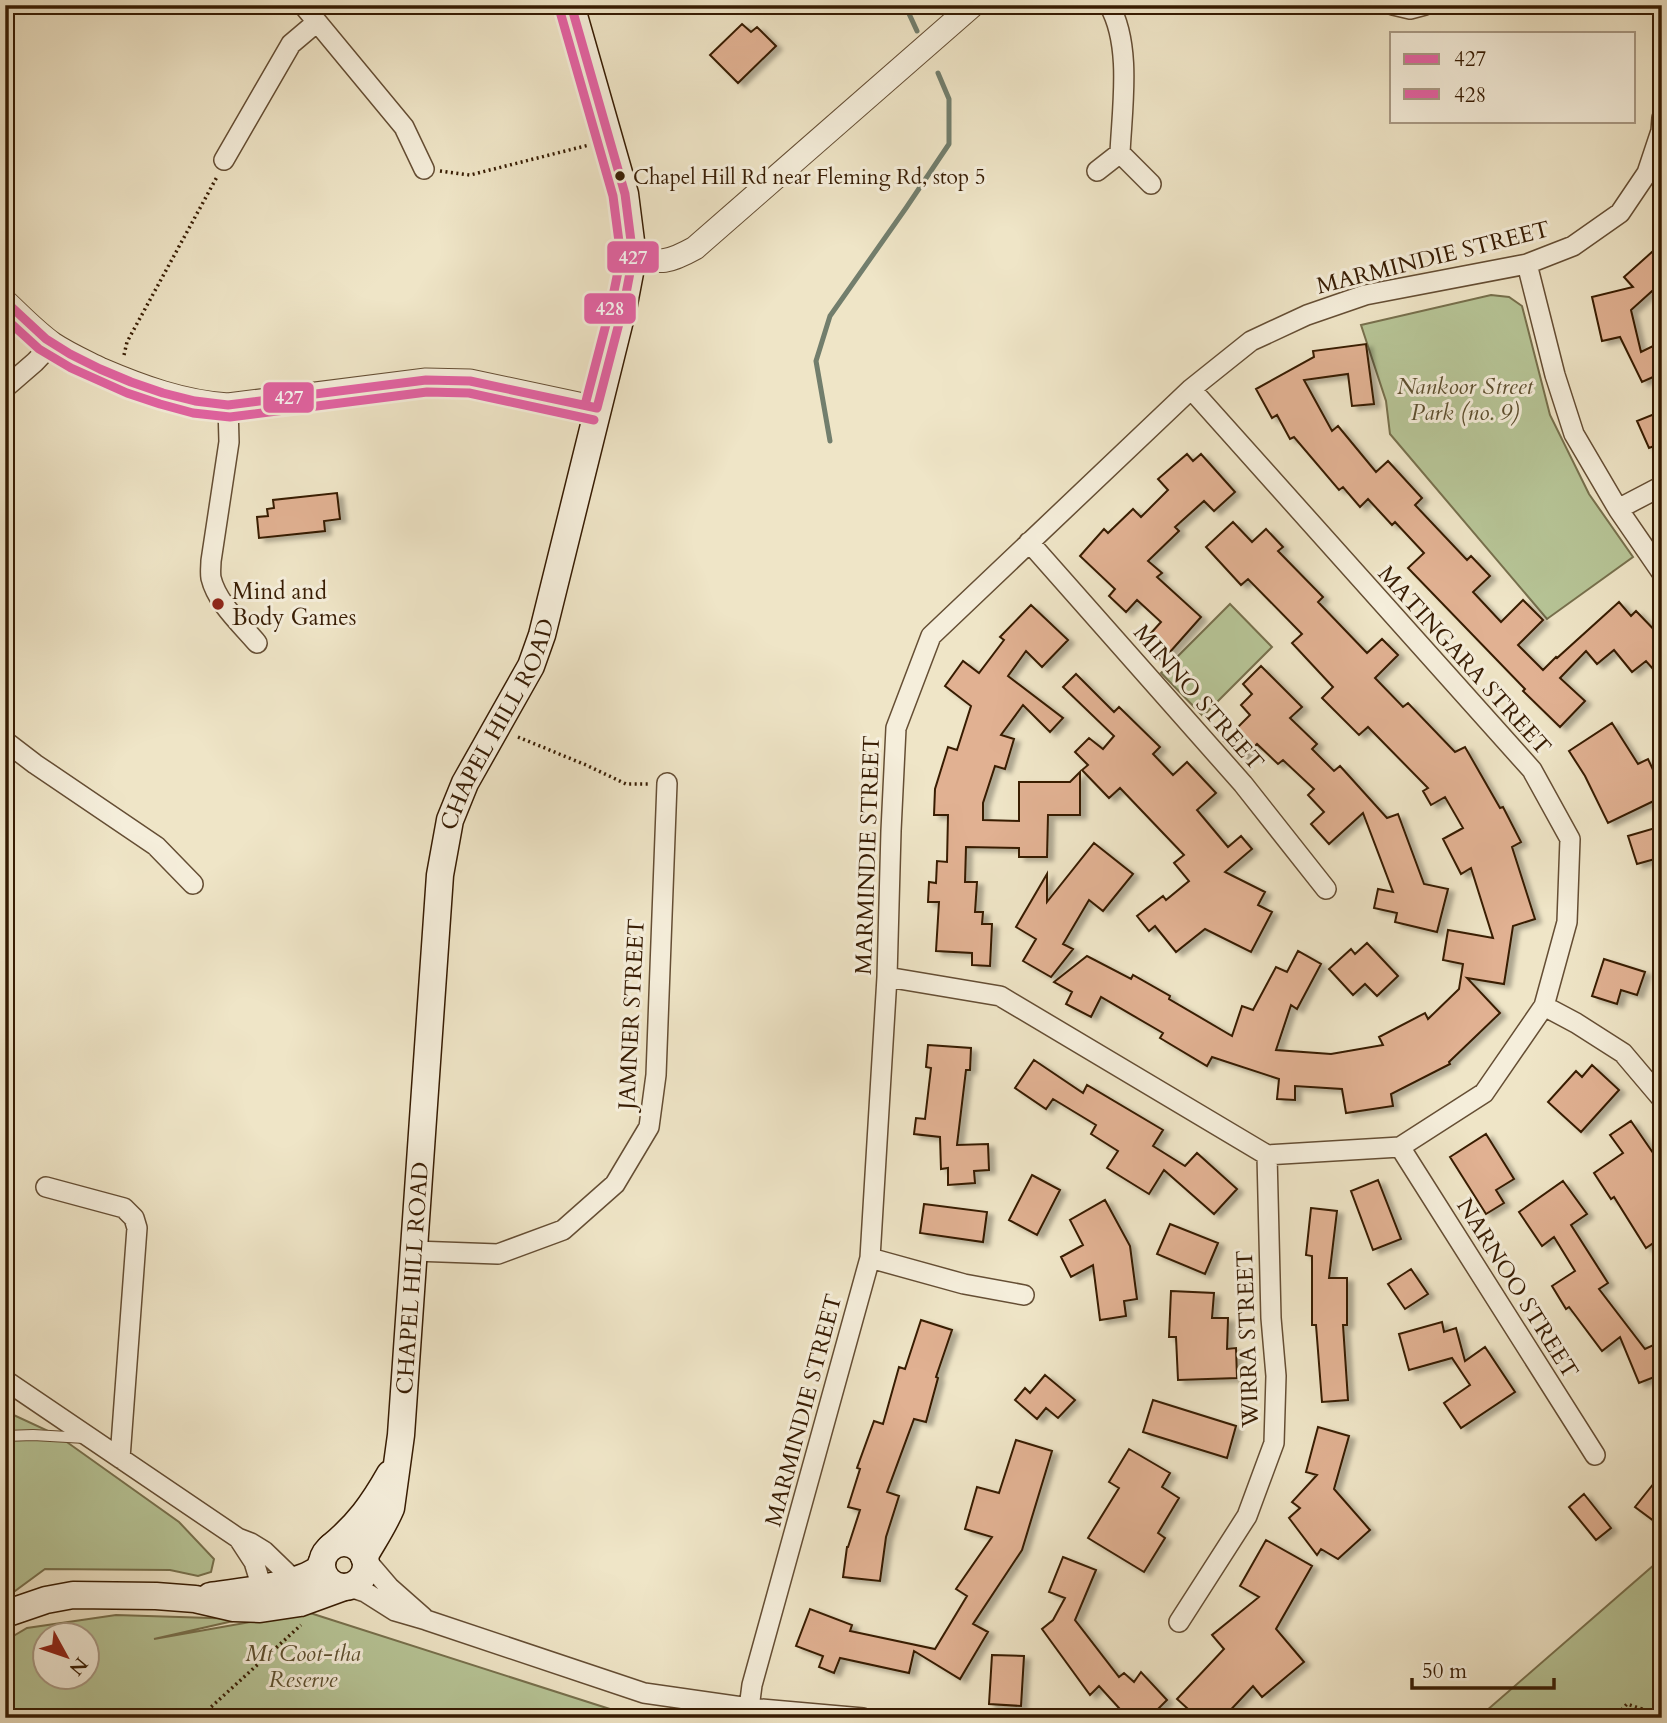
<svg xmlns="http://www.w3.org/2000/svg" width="1667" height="1723" font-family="Cardo,serif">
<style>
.green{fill:#b7c597;stroke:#77704d;stroke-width:2;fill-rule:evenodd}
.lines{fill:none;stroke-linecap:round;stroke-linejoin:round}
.stream{stroke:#727e6d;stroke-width:5}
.building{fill:#e1b192;stroke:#371c03;stroke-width:2;filter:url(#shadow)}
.service-casing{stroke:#654e34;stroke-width:12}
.minor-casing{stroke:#654e34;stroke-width:22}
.tertiary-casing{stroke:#654e34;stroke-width:25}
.secondary-casing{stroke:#371c03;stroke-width:29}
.path{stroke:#371c03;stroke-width:3.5;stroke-dasharray:2 3.5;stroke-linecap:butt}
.service{stroke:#f5eedb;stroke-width:10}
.minor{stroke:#f5eedb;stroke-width:19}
.tertiary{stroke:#f5eedb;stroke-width:23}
.secondary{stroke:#f5eedb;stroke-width:26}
.bus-1-casing{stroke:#f5eedb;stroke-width:14}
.bus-2-casing{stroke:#f5eedb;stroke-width:14}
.bus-1{stroke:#e463a4;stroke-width:9}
.bus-2{stroke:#e463a4;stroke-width:9}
.bus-dot{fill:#371c03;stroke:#f5eedb;stroke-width:2.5}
.poi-dot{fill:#8f2418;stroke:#f5eedb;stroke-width:2.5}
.labels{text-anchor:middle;stroke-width:6;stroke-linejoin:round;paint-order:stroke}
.bus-label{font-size:21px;fill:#371c03;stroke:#f5eedb;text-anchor:start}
.street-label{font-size:23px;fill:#371c03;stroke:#f5eedb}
.park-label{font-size:23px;font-style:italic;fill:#5d4f2f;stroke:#f5eedb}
.poi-label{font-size:23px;fill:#371c03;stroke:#f5eedb;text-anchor:start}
.line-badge{stroke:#f5eedb;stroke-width:2.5}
.badge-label{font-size:19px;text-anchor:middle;font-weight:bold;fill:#fff}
</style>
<defs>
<filter id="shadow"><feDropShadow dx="6" dy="3.5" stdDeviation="2" flood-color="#0004"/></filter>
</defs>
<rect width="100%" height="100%" fill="#efe5c7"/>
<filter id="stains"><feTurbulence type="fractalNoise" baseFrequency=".00286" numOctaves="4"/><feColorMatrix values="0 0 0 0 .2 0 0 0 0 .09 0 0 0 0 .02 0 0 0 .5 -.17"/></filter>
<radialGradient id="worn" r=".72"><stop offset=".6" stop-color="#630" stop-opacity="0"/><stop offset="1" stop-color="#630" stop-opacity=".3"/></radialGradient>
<path class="green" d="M1491,295L1509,297L1522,306L1550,415L1589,494L1633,557L1547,619L1390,434L1386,401L1361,325Z
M1230,604L1272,647L1203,716L1161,673Z
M5,1411L57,1435L179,1522L214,1559L211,1572L198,1576L170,1570L45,1569L15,1591H5Z
M1662,1558V1718H1478Z
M307,1612L638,1718H5V1641L27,1628L116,1615L242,1619L154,1639ZM46,1636H88V1678H46Z"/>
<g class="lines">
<path class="stream" d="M905,5L917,31
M830,441L816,361L830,316L906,208L949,144V99L938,73"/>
</g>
<path class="building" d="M742,24L751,32L757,27L776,46L738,83L710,55Z
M1662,243V282L1631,310L1641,352L1655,345L1662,358V373L1642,382L1620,337L1602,341L1592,297L1633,287L1624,277Z
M1366,344L1374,404L1352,406L1348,374L1304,380L1332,431L1338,426L1376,472L1388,461L1422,498L1415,505L1467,560L1471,556L1490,576L1473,592L1501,622L1523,600L1543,620L1518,645L1543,670L1556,657L1557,658L1619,602L1631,616L1636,611L1662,638V679L1646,661L1632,672L1614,650L1597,664L1586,651L1560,678L1585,701L1560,727L1523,691L1525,689L1408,568L1424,553L1395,522L1392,525L1368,499L1360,507L1343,487L1339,490L1294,437L1290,439L1277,415L1272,418L1256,389L1314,357L1313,351Z
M1662,411V443L1649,448L1637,421Z
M1187,454L1193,461L1201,454L1235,492L1214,511L1204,501L1175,527L1179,531L1148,561L1162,573L1157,577L1201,617L1162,661L1142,643L1161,622L1137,600L1126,612L1109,596L1115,589L1080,556L1104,529L1108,533L1133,509L1141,517L1168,490L1158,479Z
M337,493L340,519L324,521L325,531L259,538L257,517L268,516L267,509L274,508L273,500Z
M1233,522L1252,542L1266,529L1283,547L1278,551L1323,597L1318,602L1367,653L1382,639L1398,655L1375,678L1403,707L1408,703L1455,752L1465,747L1500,808L1503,807L1521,842L1512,847L1535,919L1513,926L1504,984L1467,978L1500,1013L1449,1062L1450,1064L1391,1094L1393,1106L1346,1113L1342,1089L1295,1086V1100L1277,1099L1279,1079L1212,1057L1207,1066L1160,1038L1163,1033L1101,997L1091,1017L1066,1004L1072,992L1054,982L1087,956L1131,979L1133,975L1170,996L1169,999L1232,1036L1242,1006L1253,1010L1276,967L1287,972L1298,951L1321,964L1297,1009L1291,1005L1276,1050L1331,1054L1383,1045L1379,1037L1425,1013L1428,1019L1459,989L1463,964L1443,960L1448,930L1493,938L1471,868L1461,874L1443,839L1463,828L1445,797L1431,805L1423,791L1428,788L1368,727L1359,735L1322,698L1333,687L1292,643L1302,634L1248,579L1241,585L1206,547Z
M1031,605L1068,640L1042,667L1026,651L1008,676L1063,718L1050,732L1023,705L1001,735L1014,739L1005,769L995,766L983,803V820L1019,821V782H1070L1080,772V815H1048L1047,857H1019V848L966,847L965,882H977L975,912H983L982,924H992L990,966L972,965V953L936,951L939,902H928L929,882L936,883L937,861L947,862L948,815H934L935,789L948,747L957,750L971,706L945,686L963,661L979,673L1004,640L1000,637Z
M1261,666L1302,707L1290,718L1317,744L1312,749L1334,771L1340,766L1387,818L1398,814L1424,884L1448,889L1437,932L1395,922L1397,913L1374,908L1378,889L1393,892L1363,813L1329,844L1311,824L1324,812L1308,795L1314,789L1283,760L1278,764L1257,744L1242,759L1224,741L1250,715L1241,705L1252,694L1243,684Z
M1076,674L1114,712L1119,707L1160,747L1153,754L1173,775L1187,762L1216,793L1197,810L1228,847L1241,836L1252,849L1225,872L1265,892L1258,905L1272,912L1251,952L1205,929L1176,952L1155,926L1149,931L1137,916L1163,896L1166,900L1189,881L1174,863L1184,855L1120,788L1109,798L1082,770L1088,765L1075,752L1089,738L1103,749L1114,736L1063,687Z
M1612,723L1638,764L1648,759L1662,789V797L1608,823L1585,776L1569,751Z
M1662,826V857L1637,864L1628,836Z
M1094,843L1133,874L1103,911L1089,900L1063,944L1073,949L1051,977L1023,961L1036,939L1016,927L1047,874V902Z
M1367,943L1398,976L1377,996L1365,984L1353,995L1329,969L1351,949L1355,954Z
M1604,959L1645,972L1637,995L1621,990L1617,1004L1592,996Z
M928,1045L971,1048L970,1070H966L957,1145L988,1144L989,1170L974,1171L975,1183L948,1185V1168L941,1169L940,1137L914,1134L916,1118L925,1119L931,1068L926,1067Z
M1034,1060L1083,1093L1087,1085L1163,1130L1153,1146L1185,1166L1197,1153L1237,1189L1214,1214L1164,1170L1149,1194L1107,1168L1118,1151L1091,1134L1096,1125L1053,1099L1046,1109L1015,1088Z
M1592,1065L1619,1090L1581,1132L1548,1102L1576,1071L1582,1077Z
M1631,1121L1662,1166V1237L1646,1248L1614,1197L1611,1199L1594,1173L1623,1153L1610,1135Z
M1486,1134L1514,1179L1496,1190L1504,1203L1486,1214L1450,1157Z
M1032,1175L1060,1190L1037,1235L1009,1220Z
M1378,1180L1401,1239L1373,1250L1351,1191Z
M1563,1181L1587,1214L1571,1225L1608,1283L1599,1289L1645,1349L1662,1341V1374L1639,1383L1620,1337L1602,1351L1569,1307L1566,1309L1552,1286L1575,1271L1554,1237L1542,1246L1519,1212Z
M1105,1200L1130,1246L1137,1299L1124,1301L1126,1316L1100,1320L1093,1265L1071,1277L1061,1257L1083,1245L1070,1220Z
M924,1204L987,1212L983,1242L920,1233Z
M1311,1208L1337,1211L1329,1278H1347V1325H1343L1348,1400L1322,1402L1316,1325H1312V1256L1306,1255Z
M1170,1224L1218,1243L1205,1274L1157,1254Z
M1411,1269L1428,1294L1405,1309L1388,1284Z
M1171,1291L1214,1293L1212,1318H1228L1227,1349L1236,1348L1237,1378L1178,1380L1176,1337H1169Z
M921,1320L952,1330L936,1377L938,1378L926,1422L914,1419L887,1492L899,1496L886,1537L880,1581L843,1577L847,1547H848L860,1510L848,1507L860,1469L857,1468L874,1421L883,1424L899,1367L905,1369Z
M1442,1322L1444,1332L1456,1328L1465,1361L1485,1347L1515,1392L1461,1428L1444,1403L1470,1385L1452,1358L1409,1370L1399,1334Z
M1045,1375L1075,1400L1058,1418L1046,1408L1037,1419L1015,1400L1025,1388L1030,1393Z
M1153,1400L1236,1426L1227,1458L1143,1432Z
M1318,1427L1349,1436L1334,1489L1370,1530L1338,1559L1321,1549L1317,1555L1289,1518L1300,1508L1292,1502L1317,1475L1306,1472Z
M1016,1440L1052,1451L1022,1550L973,1624L988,1632L960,1679L914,1651L909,1673L840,1658L834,1673L819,1667L823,1656L796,1646L810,1609L852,1625L850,1631L935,1649L967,1596L956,1589L992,1537L965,1529L977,1487L999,1493Z
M1129,1449L1170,1473L1162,1487L1179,1498L1158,1533L1165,1538L1144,1572L1088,1538L1119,1488L1109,1482Z
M1662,1473V1527L1635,1507Z
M1584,1494L1611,1528L1596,1540L1569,1507Z
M1266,1540L1312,1566L1276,1629L1304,1662L1262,1697L1253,1686L1223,1718H1198L1177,1699L1224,1649L1212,1635L1259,1597L1240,1586Z
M1063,1557L1096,1570L1075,1620L1119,1677L1124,1673L1134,1682L1141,1672L1167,1700L1149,1718H1128L1099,1686L1090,1695L1042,1629L1053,1620L1065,1598L1049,1592Z
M992,1655L1024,1656L1021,1706L989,1704Z"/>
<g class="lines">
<defs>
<path id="service" d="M5,1436L33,1435L85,1438"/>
<path id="minor" d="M303,5L404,127L424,169
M1393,5L1410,9L1425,5
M1120,153L1151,184
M224,160L291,44L317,22
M1097,171L1120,153C1122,108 1132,45 1109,5
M1527,264L1555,375L1574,434L1618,509L1662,573
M5,388L35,362L53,343
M228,405L229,442L211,561C211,566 210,572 211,578C217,603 241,624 257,643
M1618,509L1662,486
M1029,542L1243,784L1326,889
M5,741L35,764L156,846L193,884
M887,977L1000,996L1267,1155L1400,1147L1484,1093L1544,1006L1567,922L1570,839L1532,770L1191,389
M1544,1006L1576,1023L1623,1053L1662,1099
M1400,1147L1595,1455
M46,1187L124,1208L134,1218L137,1228L120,1458
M414,1251L498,1254L563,1230L615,1184L649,1127L656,1075L667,783
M870,1258L964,1284L1024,1295
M5,1380L238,1538L251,1543L264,1551L293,1579
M239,1539L254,1562L262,1588
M365,1559L389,1587L423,1617
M347,1586L365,1592L395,1611L426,1620L644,1693L749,1708L863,1718
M1179,1622L1247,1516L1274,1443L1276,1376L1271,1318L1267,1155
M749,1708L752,1685L870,1258L887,977L891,831L896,728L931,636L1191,389L1251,341L1307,315L1365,295L1527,264L1573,246L1620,213L1647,173L1661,131L1662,118"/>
<path id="tertiary" d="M633,257C662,263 668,263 695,248L973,5
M5,301C21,316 35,331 53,344C68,354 84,361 100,369C142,387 183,402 228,405L426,380L470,381L597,408"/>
<g id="secondary">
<circle cx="344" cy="1565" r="22"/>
<path d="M331,1547C358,1525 373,1504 390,1474"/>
<path id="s1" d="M364,1557C373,1541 384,1525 391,1508L401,1435L440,875L450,820L465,783L531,666L542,635L624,304L633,257L625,194L571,5"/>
<path d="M210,1596C238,1592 292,1586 316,1571C320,1568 320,1566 322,1562"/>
<path d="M5,1614L46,1600L73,1595L156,1596L195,1599L234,1608L260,1609L300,1603L344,1587"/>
</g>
</defs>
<use href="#service" class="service-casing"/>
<use href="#minor" class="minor-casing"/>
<use href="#tertiary" class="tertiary-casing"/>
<use href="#secondary" class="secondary-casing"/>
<path class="path" d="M440,171L470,175L589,145
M124,355L127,342L218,175
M518,737L586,765L626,784H650
M199,1718L301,1625
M1614,1718L1627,1704L1642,1709L1652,1718"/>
<use href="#service" class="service"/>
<use href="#minor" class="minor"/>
<use href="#tertiary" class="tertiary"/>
<use href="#secondary" class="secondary"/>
<defs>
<path id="bus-1" d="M571,5L625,194L633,257L624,304L597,408
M5,301L46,339L70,354L100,369L131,382L163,393L195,401L228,405L426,380L470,381L597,408"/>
<path id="bus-2" d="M559,8L613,196L621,257L612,301L585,405
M5,318L39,349L71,368L127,393L160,404L193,413L230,417L427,392L469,393L594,420"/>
</defs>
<use href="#bus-1" class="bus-1-casing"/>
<use href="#bus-2" class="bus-2-casing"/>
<use href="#bus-1" class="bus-1"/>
<use href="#bus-2" class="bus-2"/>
</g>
<circle class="bus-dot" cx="620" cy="176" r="6"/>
<circle class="poi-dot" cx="218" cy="604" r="7"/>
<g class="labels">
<g class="bus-label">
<text x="633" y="184">Chapel Hill Rd near Fleming Rd, stop 5</text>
</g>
<g class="street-label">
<text transform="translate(1433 257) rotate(-14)" y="8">MARMINDIE STREET</text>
<text transform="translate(1465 660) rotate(48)" y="8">MATINGARA STREET</text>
<text transform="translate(1199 697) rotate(49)" y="8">MINNO STREET</text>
<text dy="8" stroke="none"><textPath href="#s1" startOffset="854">CHAPEL HILL ROAD</textPath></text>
<text transform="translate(867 855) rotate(-88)" y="8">MARMINDIE STREET</text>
<text transform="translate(631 1014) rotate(-87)" y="8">JAMNER STREET</text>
<text dy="8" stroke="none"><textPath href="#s1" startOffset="287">CHAPEL HILL ROAD</textPath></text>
<text transform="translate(1518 1288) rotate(58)" y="8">NARNOO STREET</text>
<text transform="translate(1247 1339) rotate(-92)" y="8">WIRRA STREET</text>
<text transform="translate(803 1410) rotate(-75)" y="8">MARMINDIE STREET</text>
</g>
<g class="park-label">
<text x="1465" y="394">Nankoor Street<tspan x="1465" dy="26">Park (no. 9)</tspan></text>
<text x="303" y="1661">Mt Coot-tha<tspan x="303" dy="26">Reserve</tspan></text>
</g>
<g class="poi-label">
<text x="232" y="599">Mind and<tspan x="232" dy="26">Body Games</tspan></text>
</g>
</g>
<g class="line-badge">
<rect x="606" y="240" width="54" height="34" rx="7" fill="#e463a4"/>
<rect x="583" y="292" width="54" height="33" rx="7" fill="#e463a4"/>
<rect x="262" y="381" width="53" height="33" rx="7" fill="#e463a4"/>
</g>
<g class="badge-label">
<text x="633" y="264">427</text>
<text x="610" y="315">428</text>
<text x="289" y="404">427</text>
</g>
<rect width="1667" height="1723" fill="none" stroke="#efe5c7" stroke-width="28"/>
<rect x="7" y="7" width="1653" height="1709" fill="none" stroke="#371c03" stroke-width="3.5"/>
<rect x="14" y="14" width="1639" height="1695" fill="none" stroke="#371c03" stroke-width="2"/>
<rect x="1390" y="32" width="245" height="91" fill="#f5eedb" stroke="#a99a85" stroke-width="2"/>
<rect x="1404" y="54" width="35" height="10" fill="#e463a4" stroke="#a99a85" stroke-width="2"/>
<text x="1454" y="66" font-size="21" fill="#371c03">427</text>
<rect x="1404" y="89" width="35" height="10" fill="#e463a4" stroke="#a99a85" stroke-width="2"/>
<text x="1454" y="102" font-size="21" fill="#371c03">428</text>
<g transform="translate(66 1656) rotate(130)"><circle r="33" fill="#f5eedb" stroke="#a99a85" stroke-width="2"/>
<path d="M0-5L12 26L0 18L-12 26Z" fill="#8f2418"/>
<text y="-10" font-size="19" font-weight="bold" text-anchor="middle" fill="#371c03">N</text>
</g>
<path d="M1412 1678v10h142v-10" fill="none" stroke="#371c03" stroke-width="3.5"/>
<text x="1422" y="1678" font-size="21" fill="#371c03" stroke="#f5eedb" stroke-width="5" paint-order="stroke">50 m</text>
<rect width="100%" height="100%" filter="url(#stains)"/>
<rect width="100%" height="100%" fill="url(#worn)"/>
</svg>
